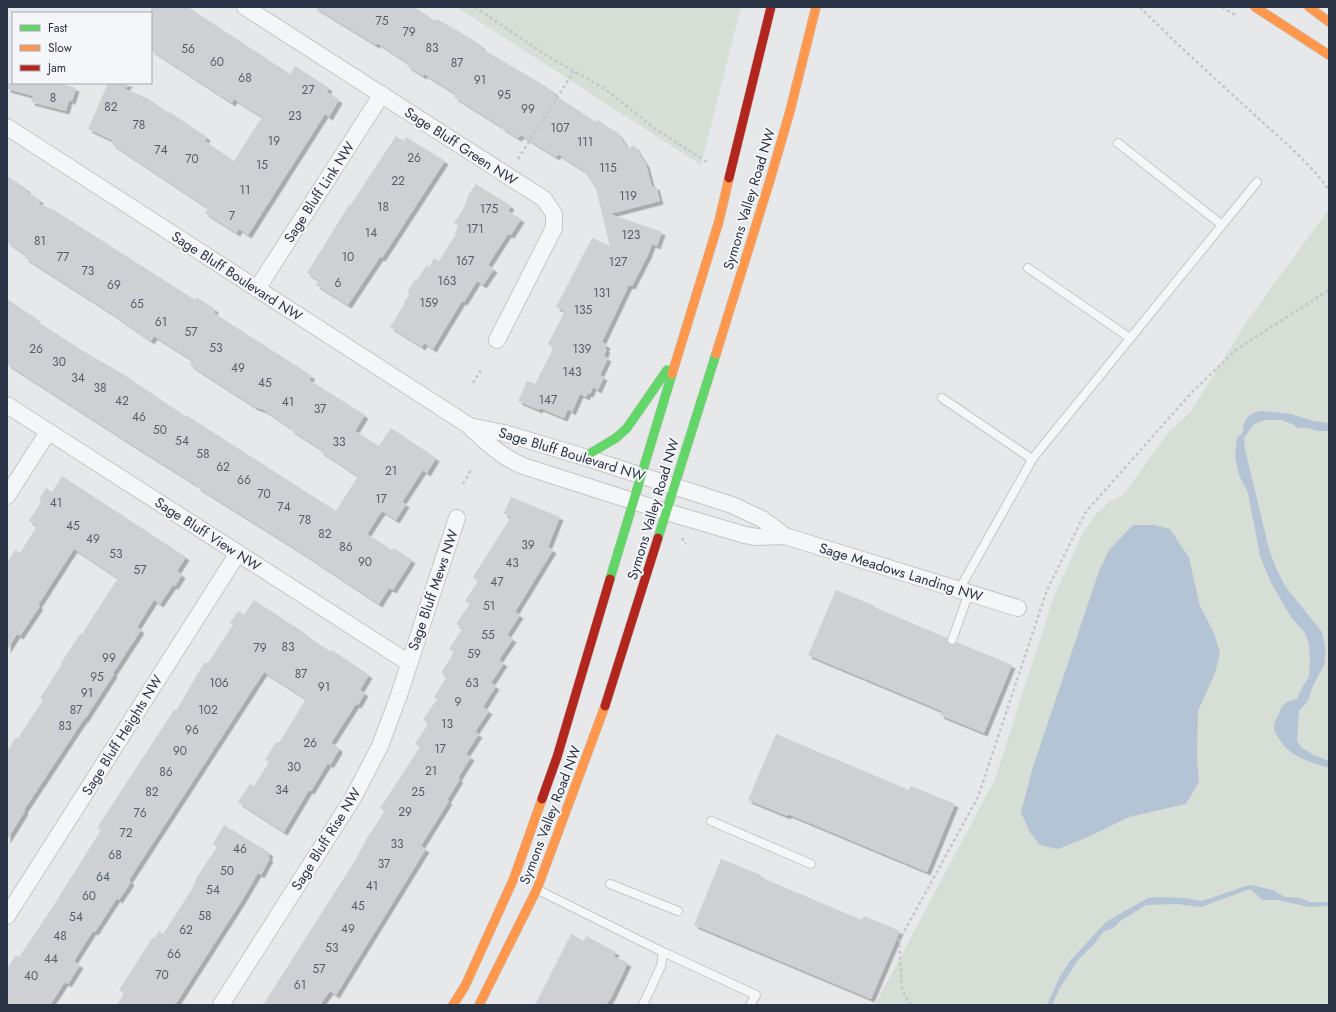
<svg xmlns="http://www.w3.org/2000/svg" width="1336" height="1012" font-family="Jost,sans-serif">
<style>
.green{fill:#d6ded6}
.water{fill:#b4c4d5}
.building{fill:#ced0d3;filter:url(#shadow)}
.lines{fill:none;stroke-linecap:round;stroke-linejoin:round}
.lane-casing{stroke:#c4c6c8;stroke-width:10}
.street-casing{stroke:#c4c6c8;stroke-width:18}
.fast-casing{stroke:#c4c6c8;stroke-width:10}
.slow-casing{stroke:#c4c6c8;stroke-width:10}
.jam-casing{stroke:#c4c6c8;stroke-width:10}
.path{stroke:#c5c6ca;stroke-width:2.5;stroke-dasharray:3 3;stroke-linecap:butt}
.lane{stroke:#f5f6f7;stroke-width:8}
.street{stroke:#f5f6f7;stroke-width:16}
.fast{stroke:#63d668;stroke-width:9}
.slow{stroke:#ff974d;stroke-width:9}
.jam{stroke:#b3261e;stroke-width:9}
.labels{text-anchor:middle;stroke-width:4;stroke-linejoin:round;paint-order:stroke}
.number-label{font-size:12px;fill:#545c69}
.street-label{font-size:14px;fill:#2b3445;stroke:#f4f6f9}
</style>
<defs>
<filter id="shadow"><feDropShadow dx="3.5" dy="3.5" stdDeviation="0" flood-color="#0004"/></filter>
</defs>
<rect width="100%" height="100%" fill="#e6e8ea"/>
<path class="green" d="M457,7H741L701,165Z
M1329,209V1005H875L995,779L1054,596L1083,533L1095,515L1110,501L1123,495L1168,433L1191,411L1247,321Z"/>
<path class="water" d="M1262,411L1291,414L1314,421L1329,423V431H1317L1308,428H1298L1292,424L1282,420H1265L1254,424L1244,438L1245,449L1269,549L1276,568L1285,586L1322,632L1326,650L1324,665L1312,688L1308,701L1299,711L1297,741L1302,748L1312,754L1329,761V768C1309,762 1290,757 1279,739C1277,735 1274,732 1274,727C1273,724 1276,719 1278,716C1282,704 1285,702 1297,699L1303,686L1309,677L1310,662L1309,644L1305,633L1291,617L1271,583L1260,556L1248,493L1239,475L1235,457L1237,438L1243,432C1243,419 1249,412 1262,411Z
M1133,525H1154L1170,529L1189,558L1200,606L1214,633L1220,653L1215,673L1198,711L1197,757L1199,782L1186,804L1129,817L1088,837L1058,849L1040,845L1029,831L1021,812L1033,767L1099,571L1109,550Z
M1249,885L1256,886L1273,890L1285,897L1300,898L1310,902H1329V906L1309,907L1278,900H1263L1250,889L1201,907L1177,904L1146,905L1120,921L1115,927L1103,932L1095,943L1078,960L1061,986L1052,1005H1047L1059,978L1070,961L1106,922L1116,916L1148,898L1156,897L1185,898L1202,901Z"/>
<path class="building" d="M151,7H188L290,74L295,66L329,88L327,92L339,100L329,117L325,114L248,235L239,229L237,233L205,213L208,208L112,144L114,141L88,129L108,83H129L125,89L147,98L169,113L170,112L183,121L207,137L205,141L234,161L262,117L234,99L232,103L151,50Z
M314,7H414L436,21L437,19L444,23L470,38L482,46L481,48L540,83L554,92L553,94L596,122L597,120L618,133L628,149L634,145L646,164L652,187L656,186L660,201L610,214L662,232L657,246L652,244L648,255L632,286L629,285L602,342L607,345L605,349H607L604,356L608,358L600,375L604,377L598,390L593,387L590,394L588,393L586,397L580,394L572,412L568,409L564,418L540,408L539,410L518,401L527,381L535,384L554,347L548,344L565,311L556,307L592,238L610,246L596,189L584,171L558,154L556,157L521,135L518,138L502,128V127L454,97L456,94L424,74L423,76L407,66L408,63L377,43L376,45Z
M7,83H60L76,88L72,101L69,100L66,111L31,102L33,96L7,89Z
M396,136L404,141L406,137L445,161L382,258L380,257L348,305L316,285L319,281L307,273L349,205L350,206Z
M7,176L27,189L26,191L40,200L39,204L54,210L195,300L196,297L215,309L214,313L312,376L309,380L365,415L355,431L379,446L391,428L436,458L427,473L423,470L402,502L406,504L396,520L382,511L367,534L392,550L394,548L412,560L393,590L389,588L379,604L296,549L197,487L198,486L131,444L7,364V299L37,319L35,320L83,351L123,374L185,416L186,415L336,511L358,476L320,451L321,449L291,430L292,429L264,410L255,407L190,365L192,360L154,336L151,341L111,313L25,258L26,255L7,242Z
M476,184L511,206L508,211L521,219L511,235L508,234L488,265L494,269L483,285L477,281L464,302L462,301L433,349L424,343L422,347L390,327L405,303L404,302L410,294L407,292L415,280L416,281L427,265L429,267L434,258L439,261L456,234L454,233L459,226L454,223L465,206H464L468,198L467,197Z
M62,476L186,557L177,571L182,575L175,586L173,585L160,604L154,600L137,627L141,630L113,673L114,674L85,719H84L24,810L25,811L7,840V752L16,737L18,738L43,700L40,698L62,664L61,663L81,633L82,634L118,578L74,549L38,605L40,606L20,636L17,634L7,650V563L15,550L20,553L37,526L29,521L41,502L39,500L46,488L52,492Z
M511,497L560,517L548,547L553,550L515,612L520,615L507,635L513,639L499,660L504,663L491,683L496,686L483,707L489,711L475,732L479,734L466,754L471,757L458,778L460,779L447,800L449,801L421,846L426,849L336,995L330,991L320,1005H263L356,859L367,838L385,811L380,808L420,747L415,744L429,723L423,720L437,699L434,697L447,676L441,673L454,652L449,649L463,628L456,624L470,604L465,601L478,581L473,577L511,517L504,514Z
M836,590L875,606L874,607L947,638V641L950,645H953L957,642L1012,665L984,733L940,715L942,711L808,655Z
M254,600L306,634V635L331,652L332,650L369,675L360,690L365,693L358,705L356,704L331,743L339,748V750L330,765L328,763L311,791L309,790L284,832L238,802L250,784L254,786L269,762L265,760L276,742L279,743L306,699L264,672L129,880L131,882L119,900L117,898L95,932L93,931L74,961L80,965L68,984L65,982L50,1005H7V969L16,955L19,957L50,911L101,830L97,828L174,710L176,711L204,663H208L233,625L230,623L238,611L244,615Z
M776,734L909,790L911,786L955,804L927,872L788,814L787,816L748,800Z
M224,825L270,853L268,857L270,858L261,875L258,873L241,902L175,1005H117L124,993L119,990L153,937L154,938L159,931L163,934L192,889L196,881L195,880L217,847L213,844Z
M721,859L761,875L760,877L862,920L864,916L900,931L871,999L694,925Z
M571,934L584,941L586,936L616,952L614,956L628,963L611,998L606,1005H535Z"/>
<g class="lines">
<defs>
<path id="lane" d="M1118,143L1222,225
M1028,268L1130,338
M942,398L1032,459
M959,590L1033,458L1257,182
M952,640L969,593
M711,821L811,864
M610,884L678,911
M538,890L663,952L756,995L750,1005
M643,1005L661,966L663,952"/>
<path id="street" d="M245,7L544,199L554,214V228L497,340
M7,127L468,425C486,442 500,456 523,466L667,512L745,535L757,537L785,536L1018,608
M257,289L382,94
M7,405L409,663
M469,426L504,433L584,457L732,505L762,519L785,536
M7,496L48,432
M7,916L238,553
M221,1005L353,798L380,746L399,695L457,518"/>
<path id="fast" d="M584,457L616,438L627,428L667,370
M658,538L716,354
M610,579L672,374"/>
<path id="slow" d="M1255,7L1329,55
M1309,7L1329,22
M716,354L770,180L790,111L816,7
M672,374L719,221L729,178
M453,1005L465,986L514,878L542,799
M479,1005L537,889L605,706"/>
<path id="jam" d="M729,178L771,7
M605,706L658,538
M542,799L557,757L610,579"/>
</defs>
<use href="#lane" class="lane-casing"/>
<use href="#street" class="street-casing"/>
<use href="#fast" class="fast-casing"/>
<use href="#slow" class="slow-casing"/>
<use href="#jam" class="jam-casing"/>
<path class="path" d="M475,7L549,57L605,89L654,128L707,162
M1140,7C1178,46 1219,82 1258,118C1282,140 1311,164 1329,190
M1222,7L1237,16
M518,159L574,71
M473,383L481,370
M463,484L471,470
M682,538L686,544
M911,1005L902,990L899,941L978,797L1047,590L1085,513L1192,392L1237,349L1329,290"/>
<use href="#lane" class="lane"/>
<use href="#street" class="street"/>
<use href="#fast" class="fast"/>
<use href="#slow" class="slow"/>
<use href="#jam" class="jam"/>
</g>
<g class="labels">
<g class="number-label">
<text x="382" y="25">75</text>
<text x="409" y="36">79</text>
<text x="432" y="52">83</text>
<text x="188" y="53">56</text>
<text x="217" y="66">60</text>
<text x="457" y="67">87</text>
<text x="245" y="82">68</text>
<text x="480" y="84">91</text>
<text x="308" y="94">27</text>
<text x="504" y="99">95</text>
<text x="53" y="102">8</text>
<text x="111" y="111">82</text>
<text x="528" y="113">99</text>
<text x="295" y="120">23</text>
<text x="139" y="129">78</text>
<text x="560" y="132">107</text>
<text x="274" y="145">19</text>
<text x="585" y="146">111</text>
<text x="161" y="154">74</text>
<text x="414" y="162">26</text>
<text x="192" y="163">70</text>
<text x="262" y="169">15</text>
<text x="608" y="172">115</text>
<text x="398" y="185">22</text>
<text x="245" y="194">11</text>
<text x="628" y="200">119</text>
<text x="383" y="211">18</text>
<text x="489" y="213">175</text>
<text x="232" y="220">7</text>
<text x="475" y="233">171</text>
<text x="371" y="237">14</text>
<text x="631" y="239">123</text>
<text x="40" y="245">81</text>
<text x="63" y="261">77</text>
<text x="348" y="261">10</text>
<text x="465" y="265">167</text>
<text x="618" y="266">127</text>
<text x="88" y="275">73</text>
<text x="447" y="285">163</text>
<text x="338" y="287">6</text>
<text x="114" y="289">69</text>
<text x="602" y="297">131</text>
<text x="429" y="307">159</text>
<text x="137" y="308">65</text>
<text x="583" y="314">135</text>
<text x="161" y="326">61</text>
<text x="191" y="336">57</text>
<text x="216" y="352">53</text>
<text x="36" y="353">26</text>
<text x="582" y="353">139</text>
<text x="59" y="366">30</text>
<text x="238" y="372">49</text>
<text x="572" y="376">143</text>
<text x="78" y="382">34</text>
<text x="265" y="387">45</text>
<text x="100" y="392">38</text>
<text x="548" y="404">147</text>
<text x="122" y="405">42</text>
<text x="288" y="406">41</text>
<text x="320" y="413">37</text>
<text x="139" y="421">46</text>
<text x="160" y="434">50</text>
<text x="182" y="445">54</text>
<text x="339" y="446">33</text>
<text x="203" y="458">58</text>
<text x="223" y="471">62</text>
<text x="391" y="475">21</text>
<text x="244" y="484">66</text>
<text x="264" y="498">70</text>
<text x="381" y="503">17</text>
<text x="56" y="507">41</text>
<text x="284" y="511">74</text>
<text x="305" y="524">78</text>
<text x="73" y="530">45</text>
<text x="325" y="538">82</text>
<text x="93" y="543">49</text>
<text x="528" y="549">39</text>
<text x="346" y="551">86</text>
<text x="116" y="558">53</text>
<text x="365" y="566">90</text>
<text x="512" y="567">43</text>
<text x="140" y="574">57</text>
<text x="497" y="586">47</text>
<text x="489" y="610">51</text>
<text x="488" y="639">55</text>
<text x="288" y="651">83</text>
<text x="260" y="652">79</text>
<text x="474" y="658">59</text>
<text x="109" y="662">99</text>
<text x="301" y="678">87</text>
<text x="97" y="681">95</text>
<text x="219" y="687">106</text>
<text x="472" y="687">63</text>
<text x="324" y="691">91</text>
<text x="87" y="697">91</text>
<text x="458" y="706">9</text>
<text x="76" y="714">87</text>
<text x="208" y="714">102</text>
<text x="447" y="728">13</text>
<text x="65" y="730">83</text>
<text x="192" y="734">96</text>
<text x="310" y="747">26</text>
<text x="440" y="753">17</text>
<text x="180" y="755">90</text>
<text x="294" y="771">30</text>
<text x="431" y="775">21</text>
<text x="166" y="776">86</text>
<text x="282" y="794">34</text>
<text x="152" y="796">82</text>
<text x="418" y="796">25</text>
<text x="405" y="816">29</text>
<text x="140" y="817">76</text>
<text x="126" y="837">72</text>
<text x="397" y="848">33</text>
<text x="240" y="853">46</text>
<text x="115" y="859">68</text>
<text x="384" y="868">37</text>
<text x="227" y="875">50</text>
<text x="103" y="881">64</text>
<text x="372" y="890">41</text>
<text x="213" y="894">54</text>
<text x="89" y="900">60</text>
<text x="358" y="910">45</text>
<text x="205" y="920">58</text>
<text x="76" y="921">54</text>
<text x="348" y="933">49</text>
<text x="186" y="934">62</text>
<text x="60" y="940">48</text>
<text x="332" y="952">53</text>
<text x="174" y="958">66</text>
<text x="51" y="963">44</text>
<text x="319" y="973">57</text>
<text x="162" y="979">70</text>
<text x="31" y="980">40</text>
<text x="300" y="989">61</text>
</g>
<g class="street-label">
<text transform="translate(461 146) rotate(33)" y="5">Sage Bluff Green NW</text>
<text transform="translate(319 192) rotate(-57)" y="5">Sage Bluff Link NW</text>
<text transform="translate(749 199) rotate(-73)" y="5">Symons Valley Road NW</text>
<text transform="translate(237 276) rotate(33)" y="5">Sage Bluff Boulevard NW</text>
<text transform="translate(572 454) rotate(17)" y="5">Sage Bluff Boulevard NW</text>
<text transform="translate(653 509) rotate(-73)" y="5">Symons Valley Road NW</text>
<text transform="translate(208 534) rotate(33)" y="5">Sage Bluff View NW</text>
<text transform="translate(901 572) rotate(17)" y="5">Sage Meadows Landing NW</text>
<text transform="translate(433 590) rotate(-71)" y="5">Sage Bluff Mews NW</text>
<text transform="translate(122 735) rotate(-58)" y="5">Sage Bluff Heights NW</text>
<text transform="translate(550 815) rotate(-69)" y="5">Symons Valley Road NW</text>
<text transform="translate(326 839) rotate(-58)" y="5">Sage Bluff Rise NW</text>
</g>
</g>
<rect width="1336" height="1012" fill="none" stroke="#2b3445" stroke-width="16"/>
<rect x="12" y="12" width="140" height="72" fill="#f4f6f9" stroke="#a4a8b1"/>
<rect x="20" y="25" width="20" height="6" fill="#63d668" stroke="#a4a8b1"/>
<text x="48" y="32" font-size="12" fill="#2b3445">Fast</text>
<rect x="20" y="45" width="20" height="6" fill="#ff974d" stroke="#a4a8b1"/>
<text x="48" y="52" font-size="12" fill="#2b3445">Slow</text>
<rect x="20" y="65" width="20" height="6" fill="#b3261e" stroke="#a4a8b1"/>
<text x="48" y="72" font-size="12" fill="#2b3445">Jam</text>
</svg>
